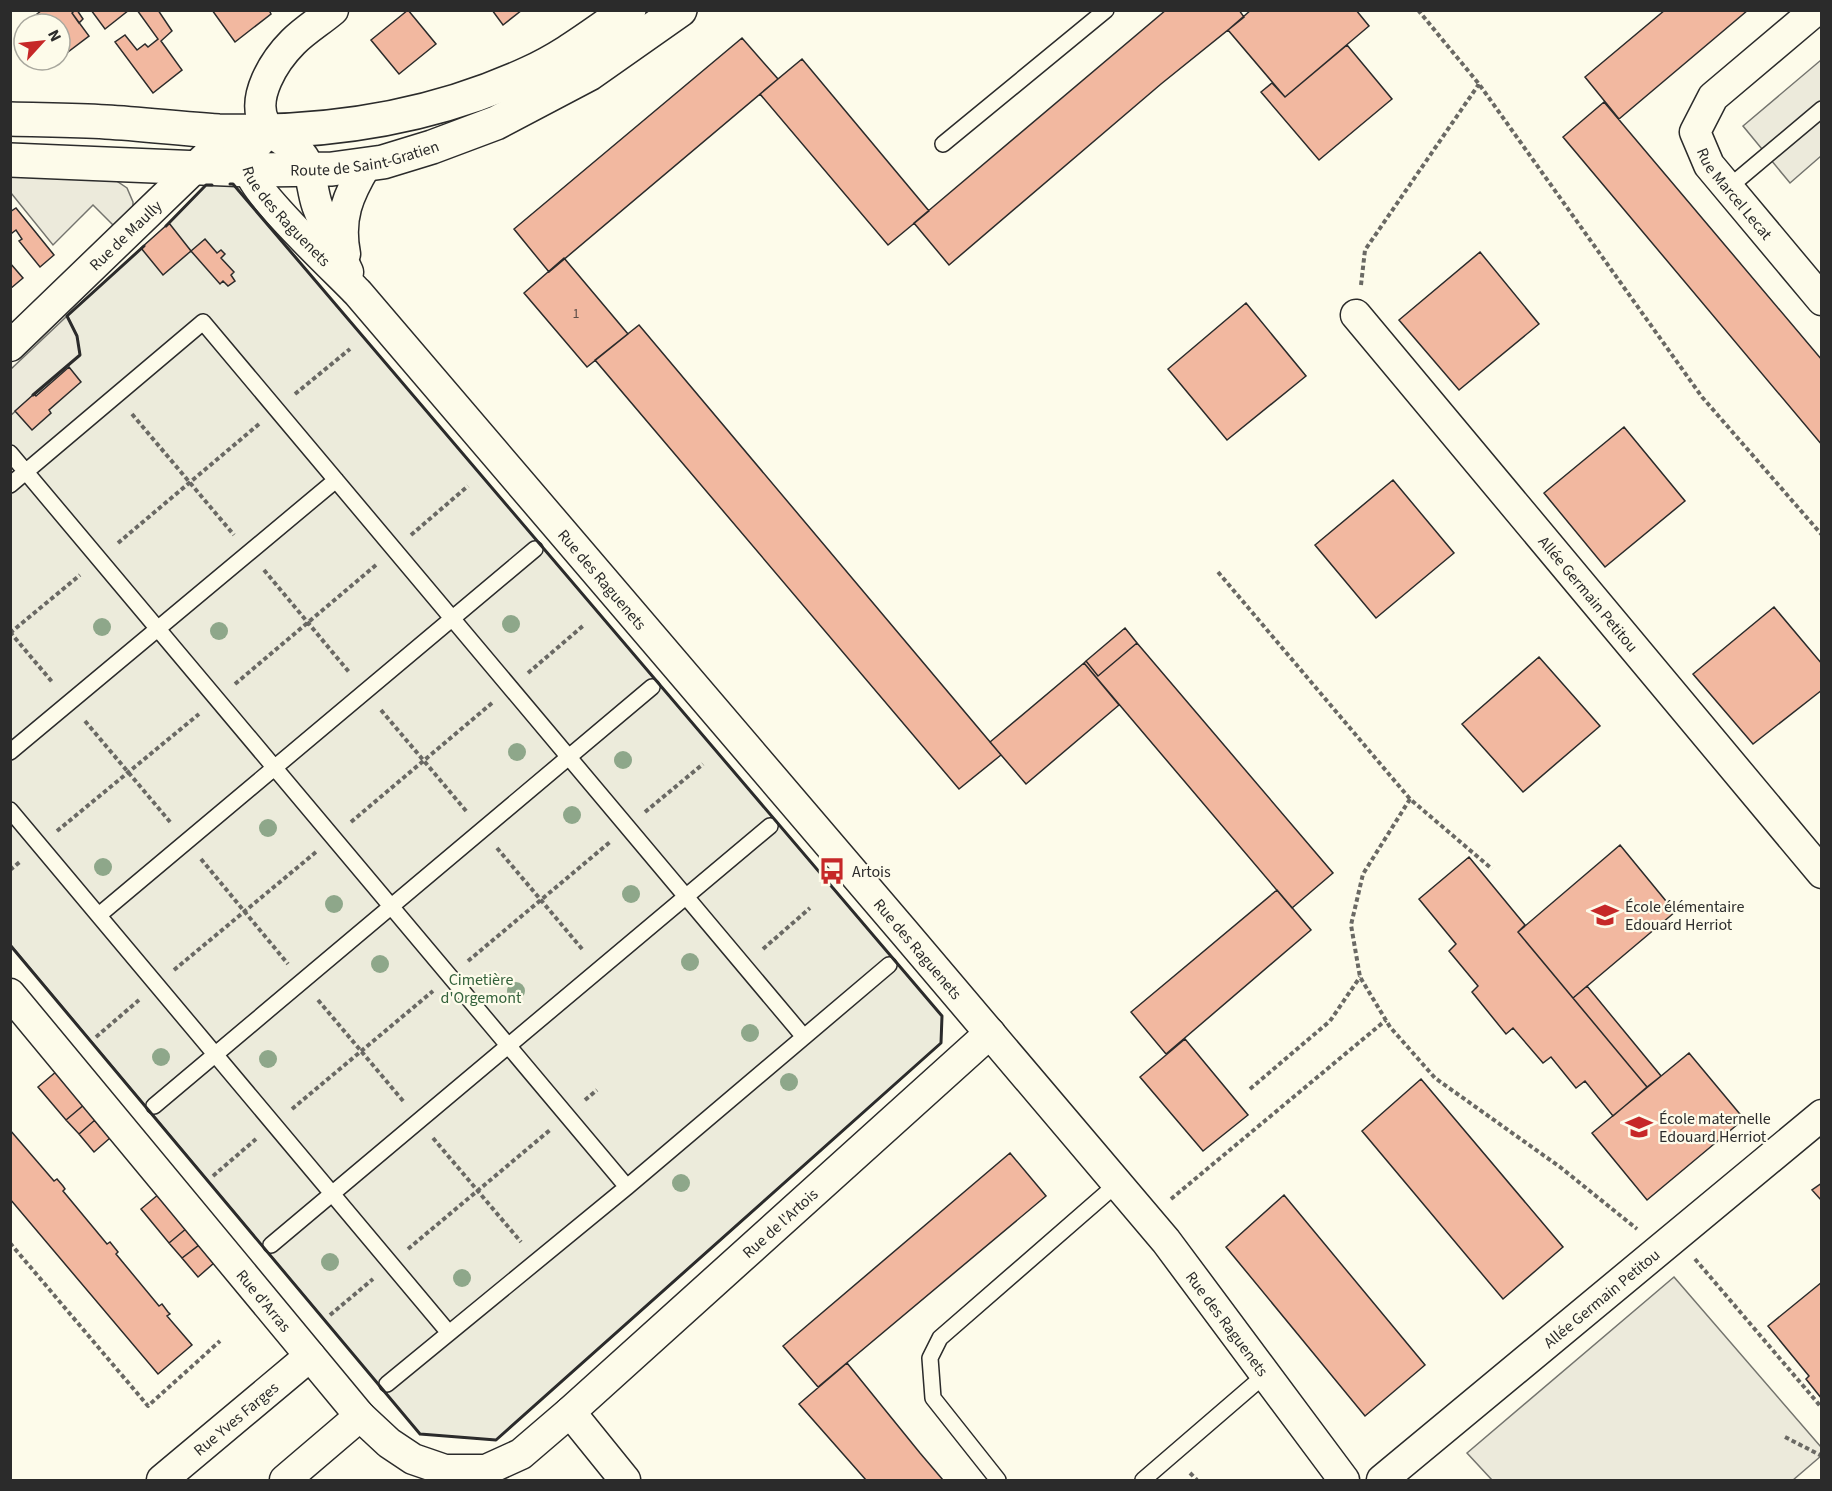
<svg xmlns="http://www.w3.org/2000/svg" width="1832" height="1491" font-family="'Source Sans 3',sans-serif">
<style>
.green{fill:#ecebdb;stroke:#74746e;stroke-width:1.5}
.parking{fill:#eceadb;stroke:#74746e;stroke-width:1.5}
.building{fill:#f2b8a0;stroke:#2b2b2b;stroke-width:1.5}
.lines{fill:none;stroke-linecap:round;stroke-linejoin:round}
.service-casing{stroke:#2b2b2b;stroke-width:18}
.minor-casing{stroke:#2b2b2b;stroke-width:33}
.secondary-casing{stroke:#2b2b2b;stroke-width:36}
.path{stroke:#6a6964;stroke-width:4;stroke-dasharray:4.5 3;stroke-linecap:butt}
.service{stroke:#fdfbea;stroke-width:15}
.minor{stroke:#fdfbea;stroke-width:30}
.secondary{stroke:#fdfbea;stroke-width:33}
.wall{stroke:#2b2b2b;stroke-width:3}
.tree{fill:#8ea78a}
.labels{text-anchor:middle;stroke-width:4.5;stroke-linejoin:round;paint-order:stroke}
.number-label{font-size:14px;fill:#5d4e48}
.street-label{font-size:16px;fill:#2b2b2b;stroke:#fdfbea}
.poi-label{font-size:16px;fill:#2b2b2b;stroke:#fdfbea;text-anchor:start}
.park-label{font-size:16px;fill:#34623c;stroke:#fdfbea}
</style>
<rect width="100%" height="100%" fill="#fdfbea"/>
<path class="green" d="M233,184L942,1016L941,1043L496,1440L420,1434L11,945L10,415L80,355L77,336L67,316L169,223L206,185Z"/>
<path class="parking" d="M1821,60V156L1790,183L1743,126Z
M10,172L112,178L127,188L133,202V214L117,229L93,205L53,245L11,193Z
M67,316L77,336L80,355L11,415V369Z
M1674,1277L1821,1447V1456L1793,1480H1492L1467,1453Z"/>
<path class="building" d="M42,10H75L72,13L89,36L60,58V24L26,23Z
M75,10H77L83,19L79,23L72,13Z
M91,10H129L105,29Z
M137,10H158L172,31L161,41L182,70L153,93L115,42L125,35L137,50L145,44L148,47L158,39Z
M212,10H269L271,14L235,42Z
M408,10L436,44L399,74L371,40Z
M492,10H522L503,25Z
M1166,10H1239L1244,17L1161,84L949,265L914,223Z
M1251,10H1356L1369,26L1285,97L1228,30Z
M1665,10H1748L1619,119L1585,77Z
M742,38L778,79L549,272L514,229Z
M1347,45L1392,99L1319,160L1261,92L1272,83L1285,97Z
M802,59L929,211L888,245L760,94Z
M1604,102L1822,360V445L1563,137Z
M16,208L54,255L40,267L19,241L22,239L16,230L12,233L10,231V212Z
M169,223L191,251L163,275L141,248Z
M205,239L217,253L221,250L225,254L221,258L234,272L231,275L235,281L228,286L223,281L220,284L191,251Z
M1480,252L1539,324L1459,390L1399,320Z
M564,258L628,334L587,367L524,293Z
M10,263L23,278L10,289Z
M1246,303L1306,376L1227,440L1168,369Z
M639,325L1001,755L959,789L595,360Z
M69,367L81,382L49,410L51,413L32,430L15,411L34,394L36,396Z
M1624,427L1685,501L1605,567L1544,493Z
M1393,480L1454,553L1376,618L1315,545Z
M1774,607L1822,664V690L1753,744L1693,674Z
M1125,628L1137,643L1098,676L1086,661Z
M1137,643L1333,873L1292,908L1084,663L1086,661L1098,676Z
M1539,657L1600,726L1523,792L1462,724Z
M1084,663L1119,705L1026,784L990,742Z
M1620,845L1675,912L1573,998L1518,932Z
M1469,857L1525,925L1518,932L1647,1087L1613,1116L1585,1081L1576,1088L1551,1057L1543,1063L1513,1028L1506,1034L1472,992L1478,986L1449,951L1456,944L1419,899Z
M1277,890L1311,930L1166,1054L1131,1012Z
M1587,986L1661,1076L1647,1087L1573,998Z
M1185,1039L1248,1115L1203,1151L1140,1077Z
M1689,1053L1744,1119L1647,1200L1592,1133Z
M57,1071L85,1104L66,1120L38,1087Z
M1421,1079L1563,1247L1503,1299L1362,1131Z
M85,1104L104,1123L100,1127L95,1120L79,1134L66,1120Z
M95,1120L110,1138L94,1152L79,1134Z
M10,1130L54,1181L57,1179L63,1186L65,1189L63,1191L107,1244L110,1242L118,1252L116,1254L159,1306L162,1304L168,1312L170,1314L167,1316L192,1345L158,1374L10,1199Z
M1010,1153L1046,1196L818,1387L783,1346Z
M1822,1183V1201L1812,1190Z
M159,1194L187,1228L169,1243L141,1209Z
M1284,1195L1425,1365L1365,1416L1226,1247Z
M187,1228L199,1245L182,1258L169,1243Z
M199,1245L214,1263L198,1277L182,1258Z
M1822,1282V1399L1806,1379L1809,1376L1768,1326Z
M847,1363L920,1453L943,1480H866L799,1404Z"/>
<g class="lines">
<defs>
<path id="service" d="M943,144L1106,10
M1728,188L1822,109
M10,453L627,1187
M10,485L203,322L804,1037
M10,752L336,480
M10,810L449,1333
M99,915L535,549
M154,1106L652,687
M271,1245L770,826
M387,1384L627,1187L889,965
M998,1480L933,1398L930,1358L940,1338L1118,1183
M1143,1480L1266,1374"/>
<g id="minor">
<path d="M333,10C320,21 305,30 293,42C275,60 250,98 265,124C274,140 297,144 305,160C312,174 312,190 317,205C325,227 338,250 348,272"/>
<path id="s1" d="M1816,10L1713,97L1695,132L1709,165L1822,300"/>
<path id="s2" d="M270,131C259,141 246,153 249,170C254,194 337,271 358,293L904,932L1166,1241L1344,1480"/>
<path d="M345,254C338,218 348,195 366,165"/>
<path id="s3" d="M1356,315L1822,873"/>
<path id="s4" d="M10,346L205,158L230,139L248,131"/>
<path id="s5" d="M10,994L360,1416L389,1443L413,1459L445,1470H486L521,1454L570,1412L990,1033"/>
<path d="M570,1412L625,1480"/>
<path id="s6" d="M162,1480L310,1356"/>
<path d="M285,1480L360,1416"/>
<path id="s7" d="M1382,1480L1822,1115"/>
</g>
<g id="secondary">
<path d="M10,119C42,120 74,120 106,122C144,124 181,129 219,131C325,134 432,118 529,73C565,57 596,32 629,10"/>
<path id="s8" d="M10,160L249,170L332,169L383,162L432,147L496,123L589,74L680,10"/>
</g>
</defs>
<use href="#service" class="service-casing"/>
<use href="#minor" class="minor-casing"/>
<use href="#secondary" class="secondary-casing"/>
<path class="path" d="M1418,10L1479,84L1702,397L1822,535
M1361,285L1365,250L1479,84
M295,394L350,349
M132,414L234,535
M411,535L468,486
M118,543L259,424
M264,570L349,672
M1218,572L1410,799L1492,869
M10,632L53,683
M10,633L80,575
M528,673L584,625
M235,684L376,565
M381,710L467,812
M85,721L171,823
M1410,799L1363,874L1351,925L1360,977L1390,1027L1435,1078L1560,1167L1637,1229
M645,812L703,764
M351,822L492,703
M57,831L199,714
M497,848L583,950
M201,859L288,964
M10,870L21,861
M763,949L810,908
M468,961L610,842
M174,970L316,852
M318,1000L404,1102
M96,1037L139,1000
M1250,1089L1330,1021L1360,977
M585,1100L597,1090
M292,1109L433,991
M433,1138L521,1242
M213,1176L256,1139
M1171,1199L1386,1020
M10,1243L148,1406L220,1341
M408,1249L550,1130
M1695,1259L1822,1408
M330,1315L373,1279
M1785,1437L1822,1456
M1190,1473L1197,1480"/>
<use href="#service" class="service"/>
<use href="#minor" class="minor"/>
<use href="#secondary" class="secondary"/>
<path class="wall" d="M166,226L206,185H212
M33,395L80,355L77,336L67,316L144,246
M10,945L420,1434L496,1440L941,1043L942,1016L233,184H230"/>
</g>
<g class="tree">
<circle cx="511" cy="624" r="9"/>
<circle cx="102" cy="627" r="9"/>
<circle cx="219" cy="631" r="9"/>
<circle cx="517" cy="752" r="9"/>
<circle cx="623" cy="760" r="9"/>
<circle cx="572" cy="815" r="9"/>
<circle cx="268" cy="828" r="9"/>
<circle cx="103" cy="867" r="9"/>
<circle cx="631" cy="894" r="9"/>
<circle cx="334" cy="904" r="9"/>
<circle cx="690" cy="962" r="9"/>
<circle cx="380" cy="964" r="9"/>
<circle cx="516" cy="991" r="9"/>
<circle cx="750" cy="1033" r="9"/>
<circle cx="161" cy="1057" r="9"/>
<circle cx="268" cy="1059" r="9"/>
<circle cx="789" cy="1082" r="9"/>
<circle cx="681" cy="1183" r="9"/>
<circle cx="330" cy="1262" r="9"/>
<circle cx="462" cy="1278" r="9"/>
</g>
<defs>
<symbol id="bus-bare" viewBox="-9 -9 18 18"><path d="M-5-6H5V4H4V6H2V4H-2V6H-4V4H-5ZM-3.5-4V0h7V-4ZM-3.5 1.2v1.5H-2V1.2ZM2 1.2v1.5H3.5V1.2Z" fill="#c62828" stroke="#fdfbea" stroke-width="2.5" paint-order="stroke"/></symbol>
<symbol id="school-bare" viewBox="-9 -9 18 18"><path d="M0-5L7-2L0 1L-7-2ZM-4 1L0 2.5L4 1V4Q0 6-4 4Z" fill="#c62828" stroke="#fdfbea" stroke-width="2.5" paint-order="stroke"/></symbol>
</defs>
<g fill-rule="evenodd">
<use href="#bus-bare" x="813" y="852" width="38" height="38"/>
<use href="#school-bare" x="1586" y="896" width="38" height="38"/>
<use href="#school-bare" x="1620" y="1108" width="38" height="38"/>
</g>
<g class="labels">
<g class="number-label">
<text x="576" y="318">1</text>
</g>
<g class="street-label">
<text dy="6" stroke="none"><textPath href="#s8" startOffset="356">Route de Saint-Gratien</textPath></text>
<text dy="6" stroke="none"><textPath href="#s1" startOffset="248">Rue Marcel Lecat</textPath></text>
<text dy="6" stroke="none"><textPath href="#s2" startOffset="106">Rue des Raguenets</textPath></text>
<text dy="6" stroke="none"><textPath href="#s4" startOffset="160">Rue de Maully</textPath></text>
<text dy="6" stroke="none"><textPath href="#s2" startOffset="588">Rue des Raguenets</textPath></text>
<text dy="6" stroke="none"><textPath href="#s3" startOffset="363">Allée Germain Petitou</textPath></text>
<text dy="6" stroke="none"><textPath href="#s2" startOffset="1074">Rue des Raguenets</textPath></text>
<text dy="6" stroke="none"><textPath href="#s5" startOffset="1077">Rue de l'Artois</textPath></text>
<text dy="6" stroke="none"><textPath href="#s7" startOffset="285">Allée Germain Petitou</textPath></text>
<text dy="6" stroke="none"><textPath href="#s5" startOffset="398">Rue d'Arras</textPath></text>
<text dy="6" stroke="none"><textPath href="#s2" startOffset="1560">Rue des Raguenets</textPath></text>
<text dy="6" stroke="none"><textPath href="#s6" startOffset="96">Rue Yves Farges</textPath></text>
</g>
<g class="poi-label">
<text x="852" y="877">Artois</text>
<text x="1625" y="912">École élémentaire<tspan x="1625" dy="18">Edouard Herriot</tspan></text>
<text x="1659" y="1124">École maternelle<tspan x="1659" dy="18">Edouard Herriot</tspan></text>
</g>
<g class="park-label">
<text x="481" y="985">Cimetière<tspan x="481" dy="18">d'Orgemont</tspan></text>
</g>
</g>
<rect width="1832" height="1491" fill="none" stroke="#2b2b2b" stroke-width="24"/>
<g transform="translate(42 42) rotate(63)"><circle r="28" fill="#fdfbea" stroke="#a9a89e" stroke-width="1.5"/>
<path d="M0-4.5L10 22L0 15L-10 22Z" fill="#c62828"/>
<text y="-9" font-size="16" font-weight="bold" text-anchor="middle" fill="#2b2b2b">N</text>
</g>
</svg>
